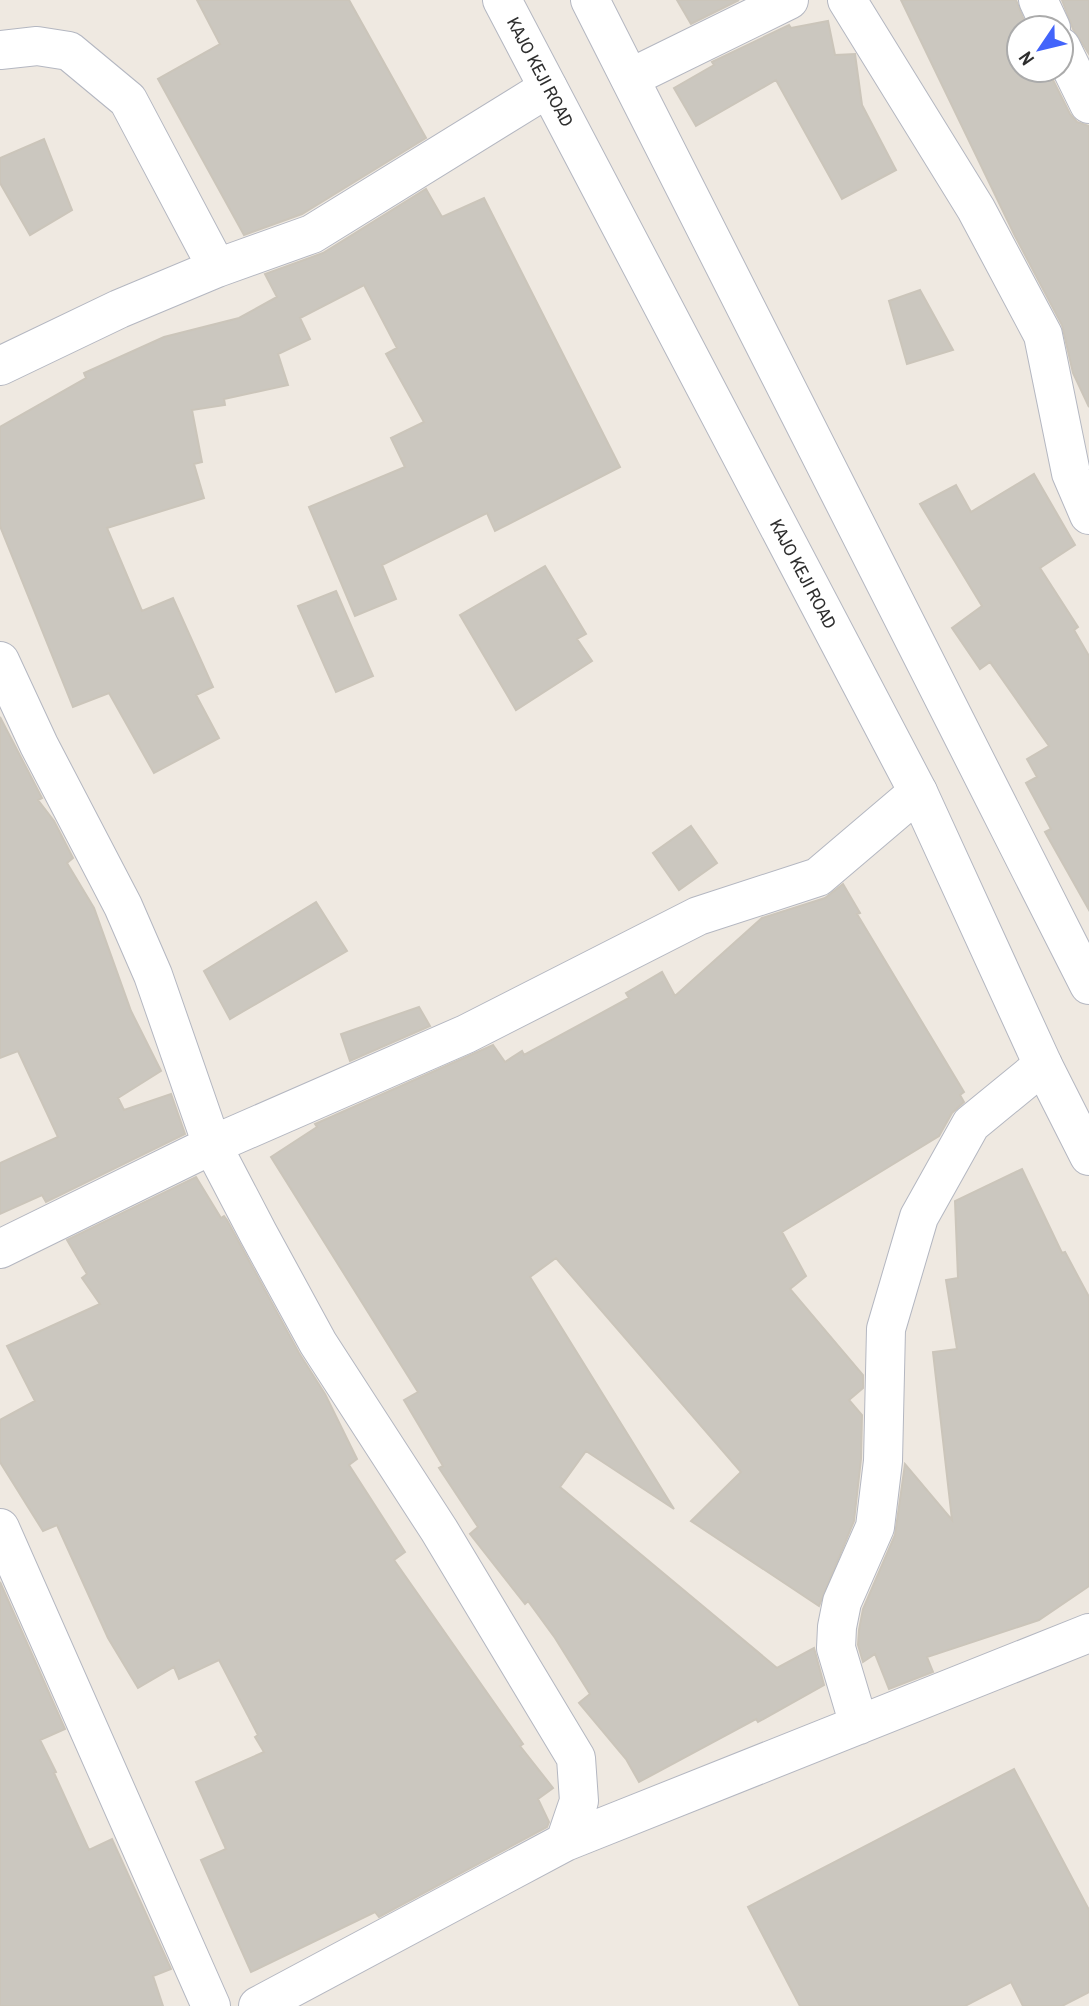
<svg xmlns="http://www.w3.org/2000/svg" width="1089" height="2006" font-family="'Archivo Narrow',sans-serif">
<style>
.building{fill:#cbc7bf;stroke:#cbc5ba;stroke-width:2}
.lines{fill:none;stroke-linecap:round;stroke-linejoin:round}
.minor-casing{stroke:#b4b7c1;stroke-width:40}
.secondary-casing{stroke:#b4b7c1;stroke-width:40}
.minor{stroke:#fff;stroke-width:38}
.secondary{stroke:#fff;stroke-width:38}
.labels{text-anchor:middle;stroke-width:5;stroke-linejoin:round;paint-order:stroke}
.street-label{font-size:18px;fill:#2e2e2e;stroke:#fff}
</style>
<rect width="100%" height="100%" fill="#efe9e1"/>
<path class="building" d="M197,0H349L426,138L302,214L244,235L158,79L220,44Z
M677,0H739L691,24Z
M901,0H1016L1027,28H1019V70H1048L1070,114L1077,122L1089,126V407L1073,373L1062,325L1015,236Z
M1062,0H1089V54L1073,29Z
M828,21L835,55L855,54L862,105L896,170L842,199L776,80L696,126L674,88L714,65L712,62L789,25L791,28Z
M44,139L72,210L30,235L0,183V158Z
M426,189L442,217L484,198L620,467L495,531L487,513L382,565L396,599L355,616L309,507L405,467L391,438L424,422L386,354L397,348L364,285L300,318L310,339L278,354L288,385L224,399L225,405L192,410L202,462L194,464L204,498L107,528L142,611L173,598L213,687L196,695L219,738L154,773L109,693L73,707L0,526V427L86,378L84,373L164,337L239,318L277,297L265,274L323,253Z
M920,290L953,350L907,364L889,301Z
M1034,474L1075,545L1040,568L1078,627L1074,630L1089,656V910L1045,832L1051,829L1026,783L1037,777L1027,759L1049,746L990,662L980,669L952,628L982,606L920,504L956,485L971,512Z
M545,566L586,634L577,639L592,661L516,710L460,615Z
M336,591L373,676L336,692L298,606Z
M0,717L42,798L38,800L54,821L73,858L67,863L94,908L131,1011L161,1071L118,1098L124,1110L171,1094L185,1134L46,1202L42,1195L0,1214V1163L58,1137L18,1051L0,1058Z
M691,826L717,863L679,890L653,853Z
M843,884L860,913L857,914L964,1092L960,1095L964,1102L952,1113L939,1136L782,1232L806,1276L790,1289L863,1375V1388L849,1400L862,1415L861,1459L854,1521L819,1606L691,1521L741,1472L556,1258L530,1277L674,1509L586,1451L560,1487L777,1668L814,1648L824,1685L758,1722L756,1719L639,1782L626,1759L579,1703L590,1694L555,1638L528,1601L525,1604L470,1534L478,1527L439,1468L443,1466L404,1400L418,1392L271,1157L317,1127L315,1124L493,1045L505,1062L522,1051L524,1055L629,998L626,993L662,972L675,996L762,918L825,898Z
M316,902L347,951L230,1019L204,971Z
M419,1007L430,1026L350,1061L341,1034Z
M1022,1169L1062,1253L1065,1252L1089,1297V1586L1039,1620L927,1657L933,1672L889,1689L875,1654L863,1662L858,1645L859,1630L863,1609L895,1535L905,1464L952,1520L933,1352L957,1349L946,1280L958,1278L955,1201Z
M196,1177L221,1218L224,1216L227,1220L299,1353L325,1394L357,1459L349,1465L405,1552L394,1560L523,1744L520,1746L553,1788L538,1799L549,1822L547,1827L379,1917L375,1912L251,1972L201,1860L226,1849L196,1782L264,1752L255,1737L258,1735L219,1660L179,1679L174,1667L138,1688L108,1638L57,1525L43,1531L0,1462V1420L35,1401L7,1346L100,1304L82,1278L87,1274L67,1240Z
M0,1582L65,1729L40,1740L56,1772L54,1773L89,1850L112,1839L171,1969L153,1976L163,2006H0Z
M1014,1769L1089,1910V1992L1062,2006H1023L1011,1982L965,2006H800L748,1907Z"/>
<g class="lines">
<defs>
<path id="minor" d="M847,0L976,209L1043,335L1071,473L1089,515
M1038,0L1051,28
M1061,47L1089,104
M0,50L37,46L69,51L128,100L217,268
M630,78L789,0
M0,366L119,309L217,268L312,234L548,88
M0,661L39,745L123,906L153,975L212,1145L258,1233L318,1343L439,1530L576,1758L579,1801L565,1842
M0,1249L212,1145L466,1034L698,916L818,877L918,792
M0,1528L211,2006
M859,1725L836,1648L837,1627L842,1602L875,1527L883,1461L886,1329L919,1217L971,1124L1043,1065
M258,2006L565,1842L1089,1633"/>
<path id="secondary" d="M502,0L918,792L1043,1065L1089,1156
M590,0L1089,985"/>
</defs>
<use href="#minor" class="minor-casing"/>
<use href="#secondary" class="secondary-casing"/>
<use href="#minor" class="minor"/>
<use href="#secondary" class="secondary"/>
</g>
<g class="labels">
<g class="street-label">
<text transform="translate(540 72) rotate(62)" y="6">KAJO KEJI ROAD</text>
<text transform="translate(803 574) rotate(62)" y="6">KAJO KEJI ROAD</text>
</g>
</g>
<g transform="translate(1040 49) rotate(235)"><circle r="33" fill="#ffffff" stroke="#ababab" stroke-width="2"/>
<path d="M0-5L12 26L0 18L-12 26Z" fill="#4264fb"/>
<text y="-10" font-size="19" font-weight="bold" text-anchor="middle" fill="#2e2e2e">N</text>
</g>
</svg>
